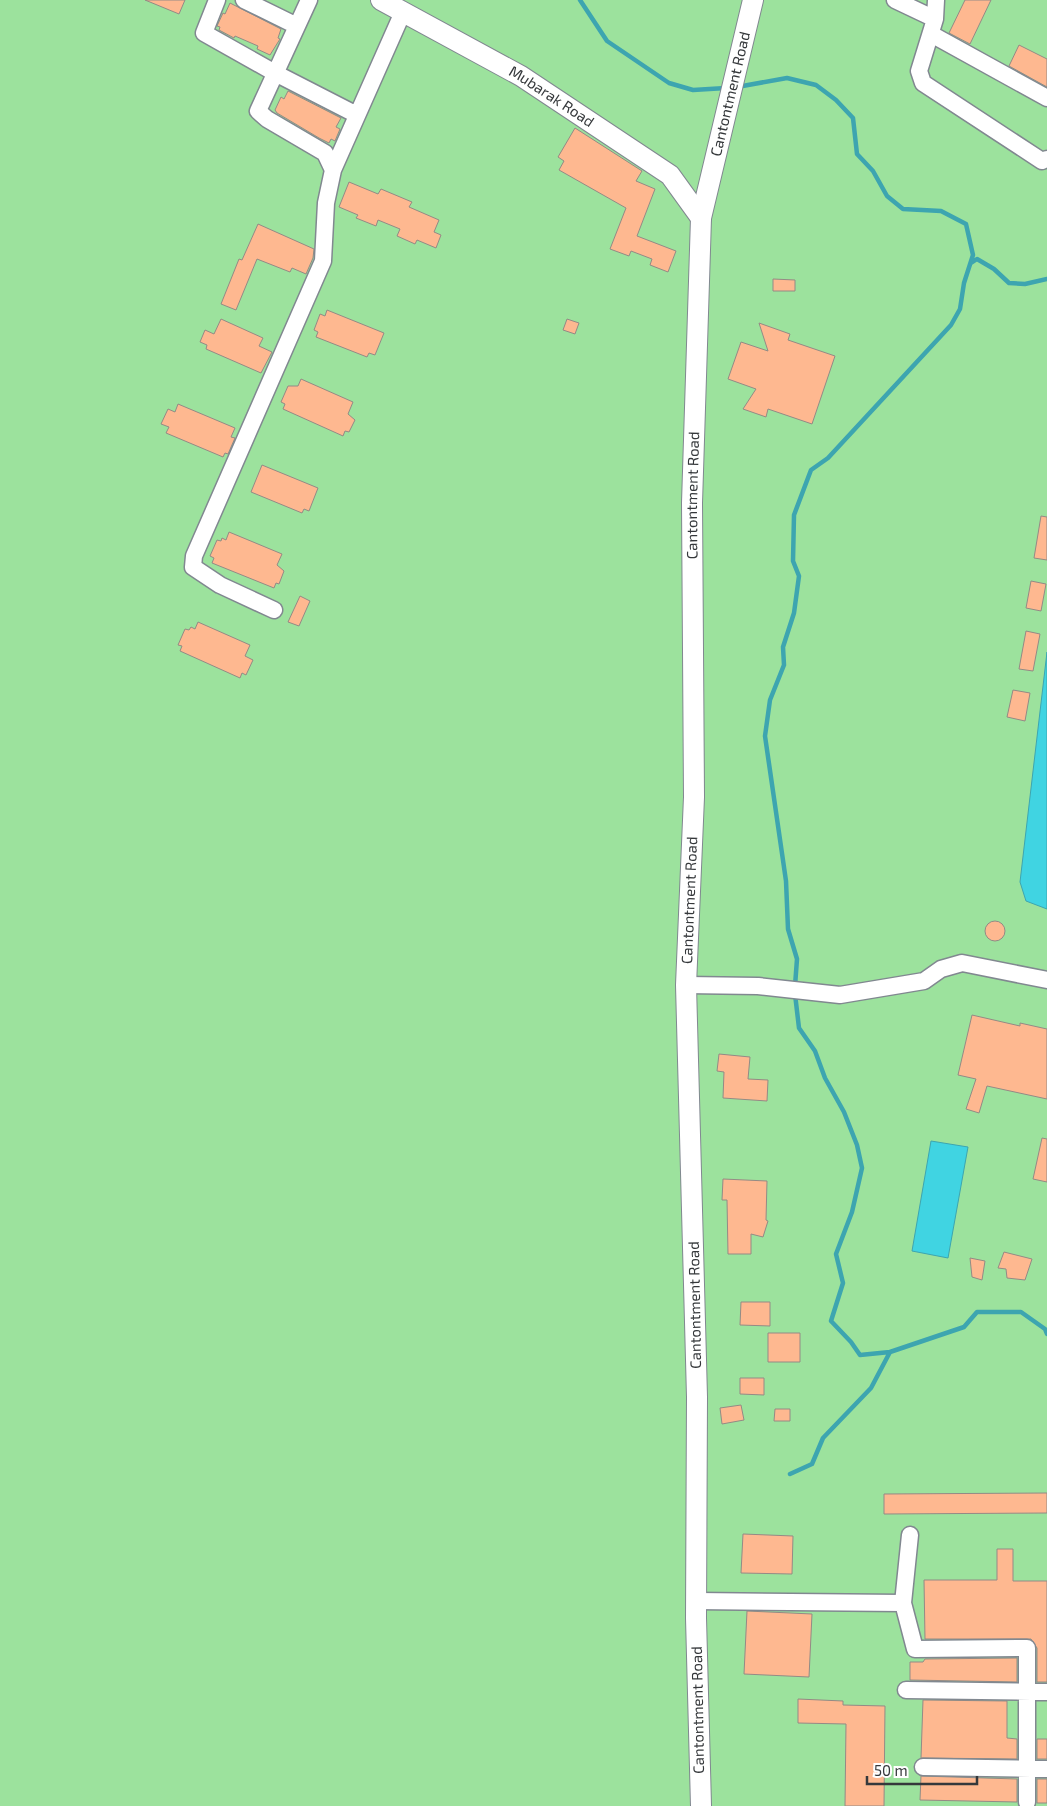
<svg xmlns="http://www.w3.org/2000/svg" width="1047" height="1806" font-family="'Exo 2',sans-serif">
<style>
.green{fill:#9ce29d}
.water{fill:#40d4e2;stroke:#3da5b0}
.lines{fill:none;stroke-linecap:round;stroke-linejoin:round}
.stream{stroke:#3da5b0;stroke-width:4.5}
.building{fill:#feb890;stroke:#948a85}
.minor-casing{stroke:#818890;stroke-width:19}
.tertiary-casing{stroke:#818890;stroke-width:22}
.minor{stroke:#fff;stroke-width:16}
.tertiary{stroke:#fff;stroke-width:20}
.labels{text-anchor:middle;stroke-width:4.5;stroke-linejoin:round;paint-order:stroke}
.street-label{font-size:15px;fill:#35383b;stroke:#fff}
</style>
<rect width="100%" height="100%" fill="#eef5fe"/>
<path class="green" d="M0,0H1047V1806H0Z"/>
<path class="water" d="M1047,652V909L1026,901L1020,882Z
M931,1141L968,1147L948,1258L912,1251Z"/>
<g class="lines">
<path class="stream" d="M580,0L607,41L669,83L693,90L726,88
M737,87L787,78L816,85L836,100L853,118L857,154L873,171L887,196L903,209L941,211L966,224L973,255L964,283L960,309L951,325L828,458L811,470L794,515L793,561L799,576L794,613L783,647L784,665L770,700L765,736L786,881L788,929L797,959L795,986
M971,263L977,259L994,269L1009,283L1025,284L1047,279
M795,994L799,1028L815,1051L825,1078L844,1112L857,1145L862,1168L852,1212L836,1254L843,1283L831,1321L851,1342L860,1355L890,1352
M790,1474L812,1464L823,1438L871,1388L890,1352L964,1327L977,1312H1021L1045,1329L1047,1334"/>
</g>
<path class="building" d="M145,0H185L179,14Z
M965,0H991L970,44L949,33Z
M230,3L281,29L278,38L280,39L270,55L257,49L258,46L235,36L234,38L219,30L220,27L217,26L223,13L225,14Z
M1019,45L1047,59V87L1009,66Z
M288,91L341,118L336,127L340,129L335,141L331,139L329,143L319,138L277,113L275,110L281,97L284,99Z
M575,128L642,171L636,181L655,189L637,236L676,251L668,272L650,265L652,259L631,251L629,256L610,249L626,208L559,170L564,161L558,157Z
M349,182L378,194L381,189L412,202L409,207L439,220L434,232L441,235L436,248L417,240L415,244L397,236L400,229L378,220L376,226L356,218L358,215L339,207Z
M258,224L314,249L313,258L306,274L292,268L290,272L257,259L236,310L221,304L239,259L242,260Z
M773,279L795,280V291H773Z
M327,310L384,333L375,355L369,353L367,357L316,337L318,332L314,330L320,314L325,316Z
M221,319L263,338L259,346L272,352L261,373L206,349L207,345L200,342L205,330L214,334Z
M567,319L579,323L575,334L563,330Z
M759,323L790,334L788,340L835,356L812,424L768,409L766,417L743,409L756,389L728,379L741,342L768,351Z
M301,379L353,402L348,414L355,420L349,432L345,431L343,436L283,409L285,404L281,402L288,386H298Z
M178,404L235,428L231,437L235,438L228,454L225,453L223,457L166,433L169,427L161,424L168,409L175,412Z
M262,465L318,488L309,511L304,509L302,513L251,492Z
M1041,516L1047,517V560L1034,558Z
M229,532L282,554L277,565L284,571L279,584L276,583L274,588L212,563L214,558L210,556L217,540L221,541L222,538L226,540Z
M1031,581L1046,584L1041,611L1026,608Z
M300,596L310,601L299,626L288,622Z
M198,622L250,645L245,656L253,660L246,675L242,673L240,678L180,651L182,646L178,645L185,629L189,630L191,627L195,629Z
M1026,631L1040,634L1033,671L1019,669Z
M1013,690L1030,693L1025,721L1007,717Z
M985 931a10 10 0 1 1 20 0a10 10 0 1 1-20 0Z
M972,1015L1020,1026V1023L1047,1029V1099L987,1086L979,1113L966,1109L976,1079L958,1075Z
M719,1054L750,1057L748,1079L768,1080L767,1101L723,1098L724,1072L717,1071Z
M1042,1138L1047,1139V1182L1033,1179Z
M723,1179L767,1181L766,1220L768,1221L763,1237L751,1234V1254H728L727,1200H722Z
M1004,1252L1032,1259L1025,1280L1007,1278L1006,1269L998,1268Z
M970,1258L985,1261L982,1280L972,1277Z
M741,1302H770V1326L740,1325Z
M768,1333H800V1362H768Z
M740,1378H764V1395L740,1394Z
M741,1405L744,1420L722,1424L720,1408Z
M775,1409H790V1421H774Z
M1047,1493V1513L884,1514V1494Z
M743,1534L793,1536L792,1574L741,1573Z
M997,1549H1013V1581H1047V1682H1037V1648L1031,1639H925L924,1580H997Z
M747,1611L812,1614L809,1677L744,1674Z
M1017,1658V1682L910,1680V1662H923L925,1659Z
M798,1699L843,1701V1705L885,1706L884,1806H845L846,1724L798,1723Z
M923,1700L1007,1701V1738L1017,1739V1759L921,1758Z
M1037,1739H1047V1759H1037Z
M921,1776L1017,1779V1802L920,1800Z
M1037,1779H1047V1803H1037Z"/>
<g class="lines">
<defs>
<path id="minor" d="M217,0L204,33L275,73L357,115
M244,0L297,26
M309,0L258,111L267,119L325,153L333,170
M895,0L935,19L919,71L923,83L1042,161L1047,159
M935,19L936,0
M931,34L1047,98
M274,610L220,585L193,567L194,556L323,261L326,203L333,170L403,12
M686,985L758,986L840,995L924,981L941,969L962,963L1047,980
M910,1535L903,1603L915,1649L1027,1648V1802
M696,1601L903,1603
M906,1690L1047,1692
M923,1767L1047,1769"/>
<g id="tertiary">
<path id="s1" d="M381,0L521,76L670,175L701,218"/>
<path id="s2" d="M701,1806L696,1618L697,1397L686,985L694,797L692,503L701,218L753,0"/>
</g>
</defs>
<use href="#minor" class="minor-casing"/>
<use href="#tertiary" class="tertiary-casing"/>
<use href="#minor" class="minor"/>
<use href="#tertiary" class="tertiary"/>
</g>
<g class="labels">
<g class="street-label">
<text dy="5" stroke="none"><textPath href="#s2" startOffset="1716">Cantontment Road</textPath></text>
<text dy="5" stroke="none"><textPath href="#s1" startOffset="196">Mubarak Road</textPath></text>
<text dy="5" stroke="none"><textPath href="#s2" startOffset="1311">Cantontment Road</textPath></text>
<text dy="5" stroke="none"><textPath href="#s2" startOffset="906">Cantontment Road</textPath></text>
<text transform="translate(695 1305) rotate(-91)" y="5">Cantontment Road</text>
<text transform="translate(698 1710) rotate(-91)" y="5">Cantontment Road</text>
</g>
</g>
<path d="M867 1776v8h110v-8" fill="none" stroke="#35383b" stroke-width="2.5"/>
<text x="874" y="1776" font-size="15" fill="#35383b" stroke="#ffffff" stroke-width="4" paint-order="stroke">50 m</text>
</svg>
